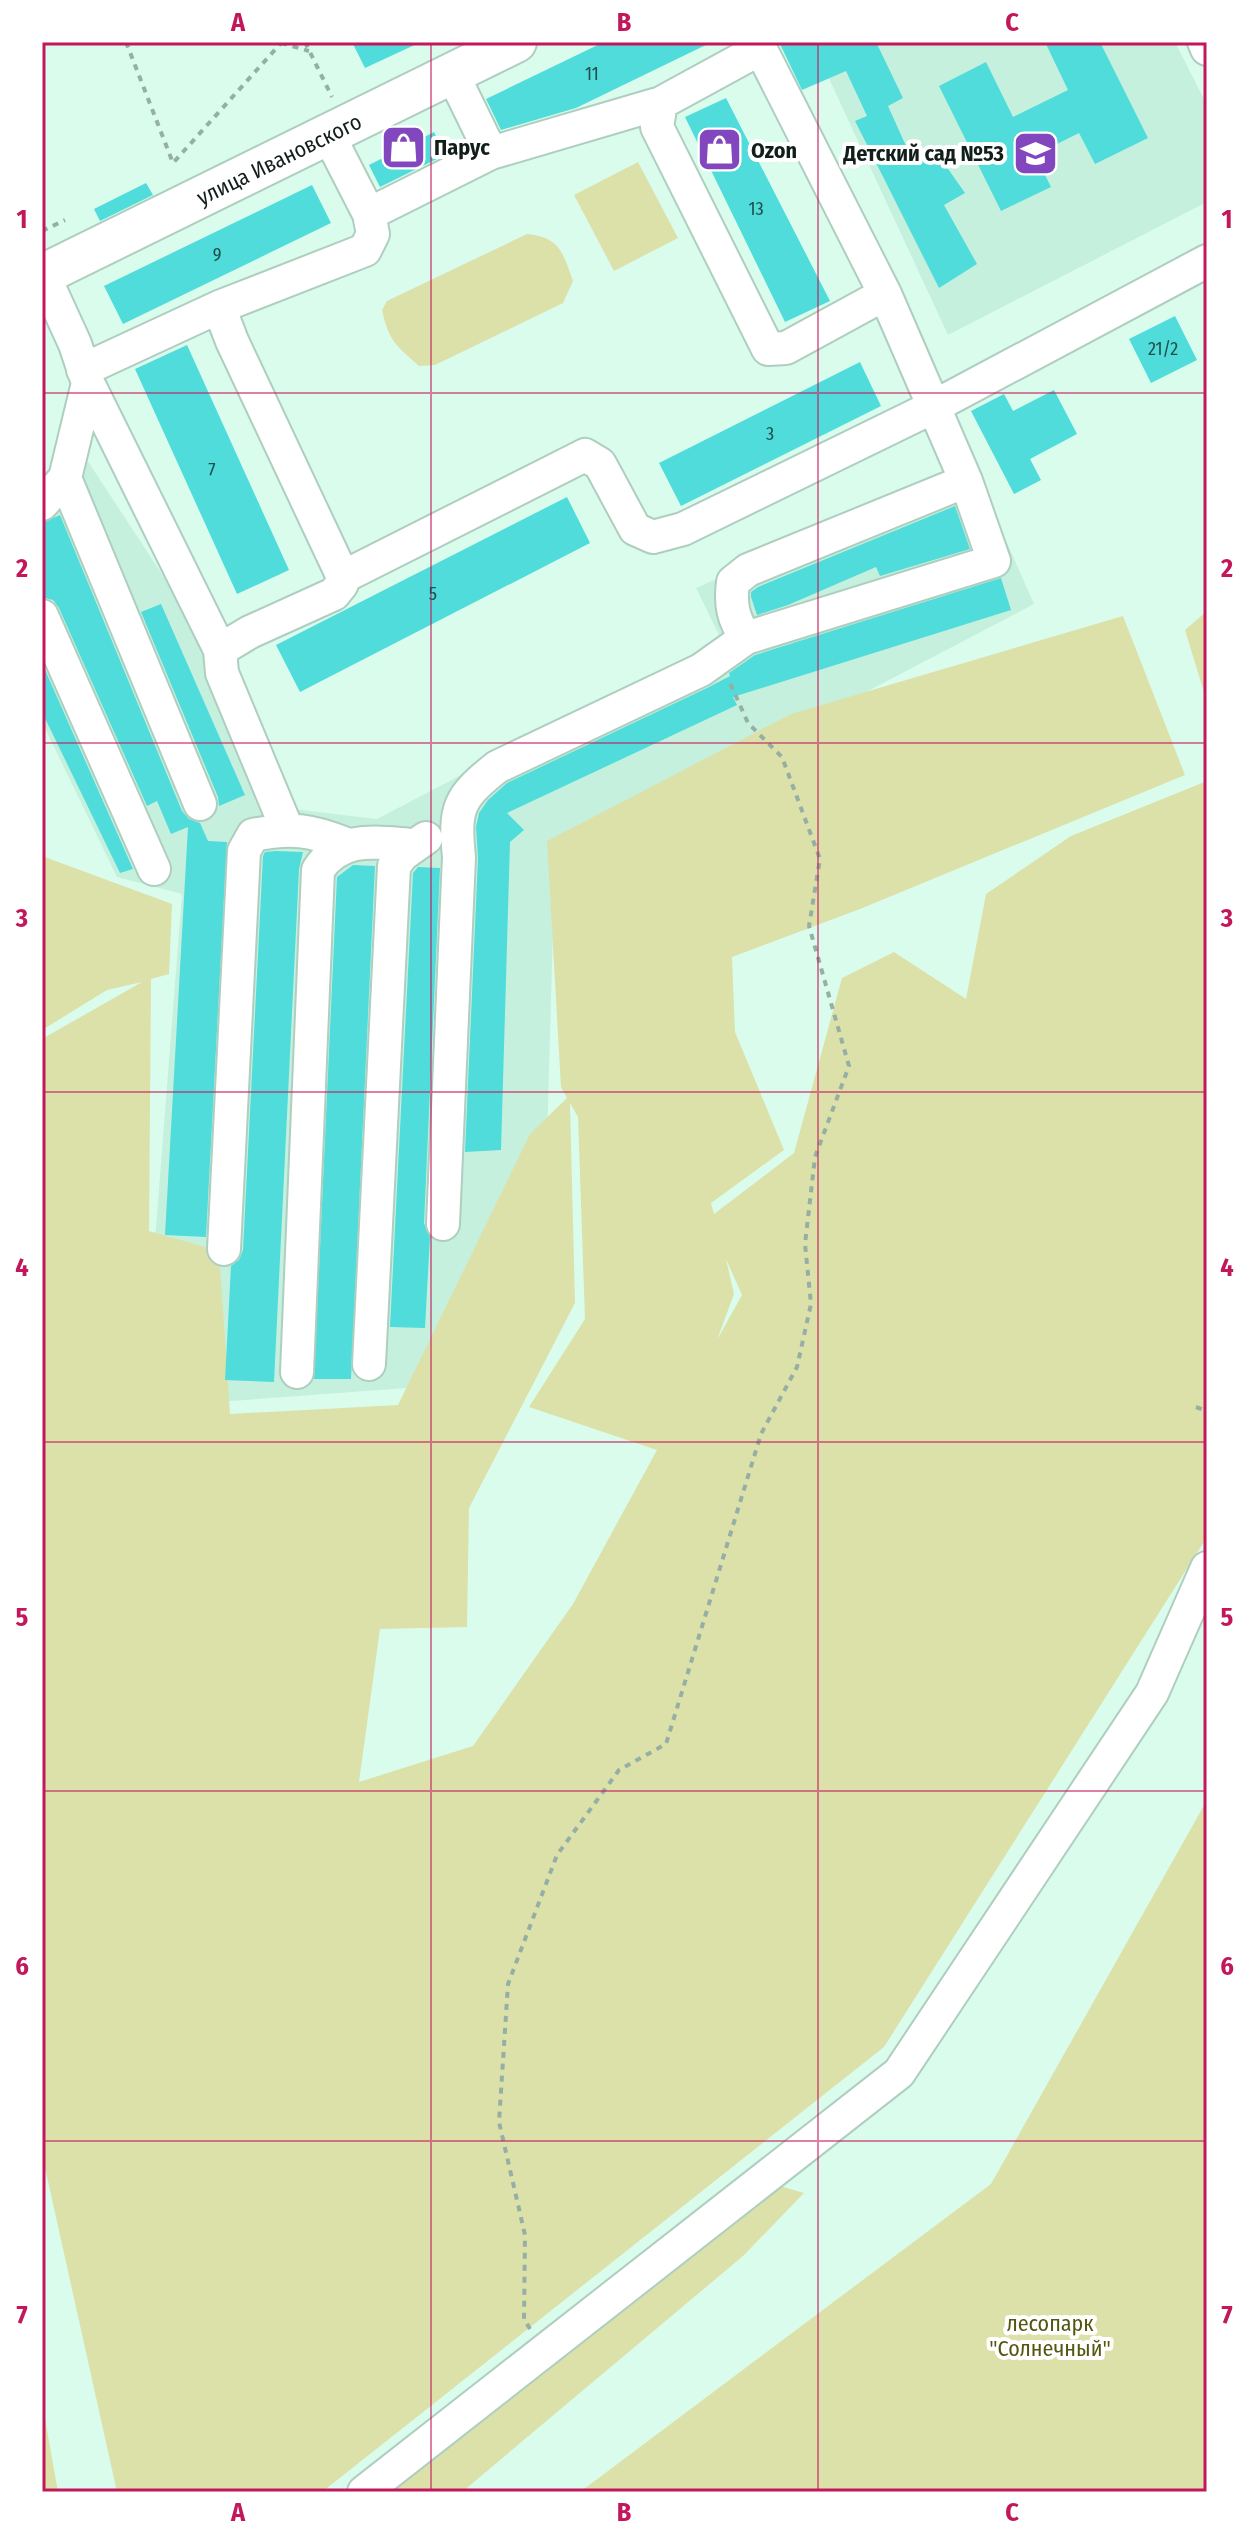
<svg xmlns="http://www.w3.org/2000/svg" width="1249" height="2534" font-family="'Fira Sans Condensed',sans-serif">
<style>
.built{fill:#c6f0de}
.green{fill:#dce1a9;fill-rule:evenodd}
.building{fill:#4fdcdb}
.lines{fill:none;stroke-linecap:round;stroke-linejoin:round}
.minor-casing{stroke:#aecec0;stroke-width:36}
.major-casing{stroke:#aecec0;stroke-width:44}
.path{stroke:#95afa4;stroke-width:4;stroke-dasharray:6 6;stroke-linecap:butt}
.minor{stroke:#fff;stroke-width:32}
.major{stroke:#fff;stroke-width:40}
.grid{fill:none;stroke:#c2185b;stroke-width:2;stroke-opacity:0.55}
.labels{text-anchor:middle;stroke-width:8;stroke-linejoin:round;paint-order:stroke}
.number-label{font-size:18px;fill:#214e4a}
.poi-label{font-size:22px;font-weight:bold;fill:#121e19;stroke:#fff;text-anchor:start}
.street-label{font-size:22px;fill:#121e19;stroke:#fff}
.park-label{font-size:22px;fill:#545710;stroke:#fff}
.neatline{fill:none;stroke:#c2185b;stroke-width:3}
.grid-label{font-size:26px;text-anchor:middle;font-weight:bold;fill:#c2185b}
</style>
<rect width="100%" height="100%" fill="#dafced"/>
<path class="built" d="M812,42H1175L1207,105V202L948,335Z
M76,443L190,617L293,809L377,819L721,639L696,588L973,466L1034,604L555,855L547,1143L407,1388L218,1402L155,1240L182,894L117,877L42,722V486Z"/>
<path class="green" d="M638,162L678,238L614,271L574,195Z
M527,234C560,237 563,253 573,281L563,303L435,365L419,366C396,345 389,342 382,310L387,301Z
M1207,611V702L1185,630Z
M1123,616L1185,775L860,909L732,957L735,1032L784,1150L711,1203L714,1214L794,1153L842,978L894,952L966,999L986,894L1071,836L1207,781V1537L884,2047L322,2492H117L42,2154V1039L142,982L107,990L42,1030V856L172,904L169,974L151,979L149,1231L219,1251L230,1414L398,1405L530,1134L567,1098L561,1087L547,841L791,714ZM570,1103L578,1117L585,1319L529,1407L657,1450L573,1604L473,1746L359,1782L380,1629L467,1627L469,1508L575,1303ZM726,1259L742,1295L717,1340L734,1294Z
M1207,1800V2492H580L991,2184Z
M780,2186L804,2193L743,2256L462,2492H379Z
M42,2402L58,2492H42Z"/>
<path class="building" d="M352,42H421L365,68Z
M604,42H712L576,108L501,130L486,99Z
M779,42H876L903,98L888,106L911,157L932,146L965,193L944,205L977,264L939,288L855,121L867,116L846,71L802,90Z
M1045,42H1100L1148,138L1095,164L1079,133L1035,155L1051,187L1001,211L939,86L986,62L1013,117L1068,90Z
M726,98L830,301L785,322L685,117Z
M434,132L445,155L380,187L369,165Z
M146,183L153,195L100,221L94,209Z
M312,185L331,223L123,324L104,286Z
M1175,316L1197,360L1151,383L1129,339Z
M187,345L289,570L237,594L135,369Z
M860,362L881,406L681,506L659,463Z
M1054,390L1077,434L1030,459L1041,480L1014,494L971,411L1004,394L1013,411Z
M567,497L590,543L300,692L276,645Z
M955,506L970,549L880,576L876,567L788,605L757,615L751,597V592L758,587Z
M60,515L182,811L189,819L200,823L208,841L227,842L206,1237L165,1235L188,827L171,834L157,801L147,806L59,608L53,600L42,597V523Z
M1001,578L1011,610L733,697L737,705L507,813L524,830L510,842L501,1150L465,1152L478,858L476,827L479,813L488,800L507,783L709,687L730,676L729,673L755,655Z
M161,604L245,795L219,806L218,797L141,612Z
M42,663L133,869L120,873L42,712Z
M276,851L303,852L299,869L274,1382L225,1380L231,1266L239,1260L243,1250L263,856L265,852Z
M353,865L375,866L351,1379H314L337,877Z
M418,867L440,868L424,1223L430,1237L425,1328L390,1327L413,873Z"/>
<g class="lines">
<defs>
<path id="minor" d="M1204,42L1207,49
M760,49L661,103L657,127L768,349L786,348L885,294
M452,73L491,153
M329,136L369,214
M43,274L75,344L88,383L220,650
M219,307L232,341L343,577L342,584L334,594L250,632L220,650L222,673L287,829
M83,370L219,307L365,250L373,234L369,214L491,153L661,103
M65,478L200,804
M42,504L65,478L88,383
M343,577L585,455L600,464L635,529L653,537L683,529L933,407L1207,261
M42,616L154,869
M746,638C733,619 730,605 733,582L748,570L966,481
M443,1224L459,857C454,808 458,798 497,767L701,670L746,638L994,561L966,481L885,294L757,42
M224,1249L244,851L253,835C292,827 310,830 346,844
M369,1364L394,866L402,855L426,838
M297,1372L318,870C341,834 378,843 415,845
M364,2492L899,2073L1152,1693L1207,1568"/>
<path id="major" d="M42,275L516,42"/>
</defs>
<use href="#minor" class="minor-casing"/>
<use href="#major" class="major-casing"/>
<path class="path" d="M126,42L173,163L282,42
M305,42L332,97
M281,43L309,51
M42,231L65,220
M1196,1407L1207,1411
M530,2329L524,2319L525,2235L499,2122L508,1984L557,1855L619,1770L666,1744L761,1434L797,1367L811,1304L805,1244L815,1157L849,1066L809,926L820,859L782,757L748,723L730,683"/>
<use href="#minor" class="minor"/>
<use href="#major" class="major"/>
</g>
<path class="grid" d="M431,42V2492M818,42V2492M42,393H1207M42,743H1207M42,1092H1207M42,1442H1207M42,1791H1207M42,2141H1207"/>
<defs>
<symbol id="shop-square" viewBox="-11 -11 22 22"><rect x="-9" y="-9" width="18" height="18" rx="4" fill="#8247be" stroke="#fff"/><path d="M-5-2.5h2.3a2.7 3.5 0 0 1 5.4 0H5L5.5 6h-11ZM-1.5-2.5h3a1.5 2.3 0 0 0-3 0Z" fill="#fff"/></symbol>
<symbol id="school-square" viewBox="-11 -11 22 22"><rect x="-9" y="-9" width="18" height="18" rx="4" fill="#8247be" stroke="#fff"/><path d="M0-5L7-2L0 1L-7-2ZM-4 1L0 2.5L4 1V4Q0 6-4 4Z" fill="#fff"/></symbol>
</defs>
<g fill-rule="evenodd">
<use href="#shop-square" x="378" y="122" width="51" height="51"/>
<use href="#shop-square" x="694" y="124" width="51" height="51"/>
<use href="#school-square" x="1010" y="128" width="51" height="51"/>
</g>
<g class="labels">
<g class="number-label">
<text x="592" y="80">11</text>
<text x="756" y="215">13</text>
<text x="217" y="261">9</text>
<text x="1163" y="355">21/2</text>
<text x="770" y="440">3</text>
<text x="212" y="476">7</text>
<text x="433" y="600">5</text>
</g>
<g class="poi-label">
<text x="434" y="155">Парус</text>
<text x="751" y="158">Ozon</text>
<text x="1004" y="161" text-anchor="end">Детский сад №53</text>
</g>
<g class="street-label">
<text transform="translate(279 159) rotate(-26)" y="8">улица Ивановского</text>
</g>
<g class="park-label">
<text x="1050" y="2331">лесопарк<tspan x="1050" dy="25">"Солнечный"</tspan></text>
</g>
</g>
<rect width="1249" height="2534" fill="none" stroke="#ffffff" stroke-width="88"/>
<rect x="44" y="44" width="1161" height="2446" class="neatline"/>
<g class="grid-label">
<text x="238" y="31">A</text>
<text x="624" y="31">B</text>
<text x="1012" y="31">C</text>
<text x="22" y="228">1</text>
<text x="1227" y="228">1</text>
<text x="22" y="577">2</text>
<text x="1227" y="577">2</text>
<text x="22" y="927">3</text>
<text x="1227" y="927">3</text>
<text x="22" y="1276">4</text>
<text x="1227" y="1276">4</text>
<text x="22" y="1626">5</text>
<text x="1227" y="1626">5</text>
<text x="22" y="1975">6</text>
<text x="1227" y="1975">6</text>
<text x="22" y="2324">7</text>
<text x="1227" y="2324">7</text>
<text x="238" y="2521">A</text>
<text x="624" y="2521">B</text>
<text x="1012" y="2521">C</text>
</g>
</svg>
